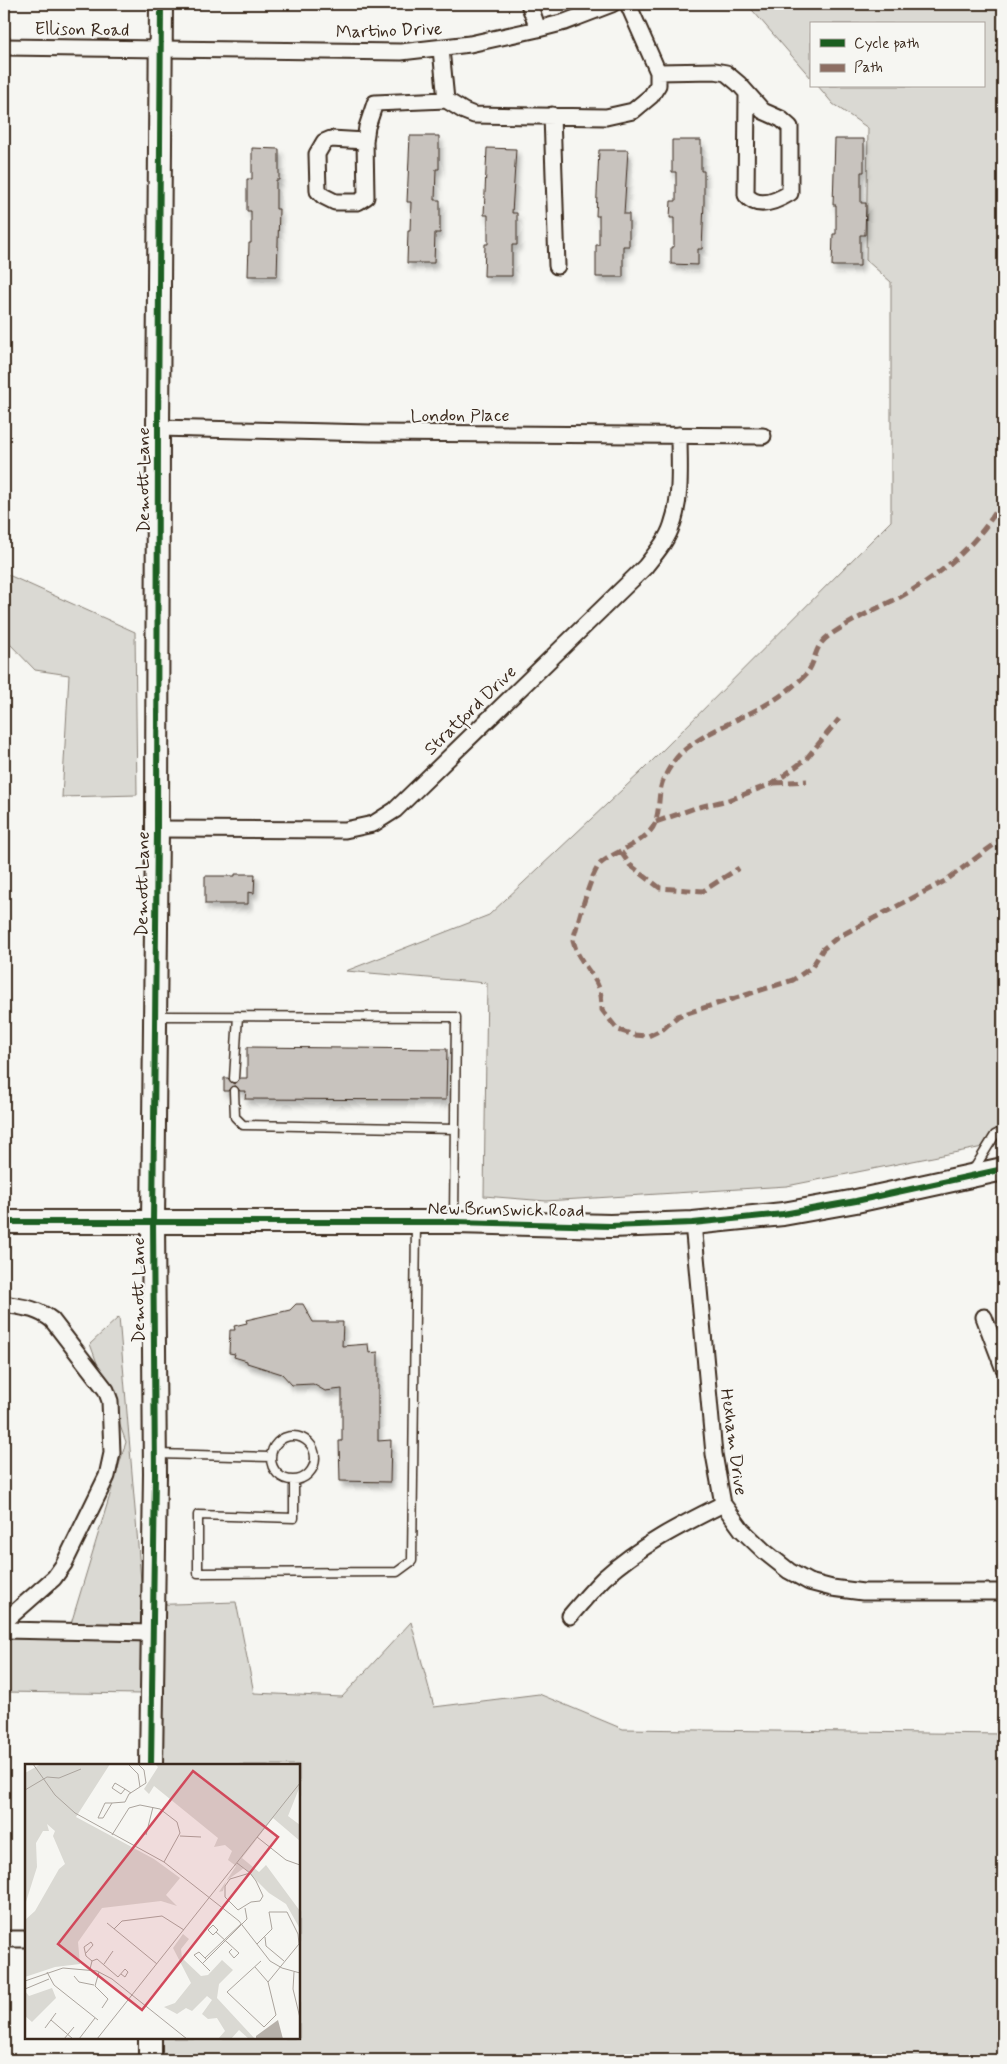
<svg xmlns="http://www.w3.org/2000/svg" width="1007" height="2064" font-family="Mynerve,sans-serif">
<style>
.green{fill:#dad9d3;stroke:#8a8278}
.building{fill:#c8c3be;stroke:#3b2a1e;filter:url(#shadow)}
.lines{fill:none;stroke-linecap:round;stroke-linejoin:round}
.lane-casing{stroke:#3b2a1e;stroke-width:11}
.street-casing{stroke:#3b2a1e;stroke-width:19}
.secondary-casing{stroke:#3b2a1e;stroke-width:26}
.lane{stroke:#f6f6f2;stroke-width:8}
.street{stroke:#f6f6f2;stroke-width:15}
.secondary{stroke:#f6f6f2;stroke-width:22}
.quiet{stroke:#8d6e63;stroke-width:5;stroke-dasharray:10 5;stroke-linecap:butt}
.cycleway-casing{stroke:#f6f6f2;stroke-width:9}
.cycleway{stroke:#1b5e20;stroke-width:6}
.labels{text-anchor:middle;stroke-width:4.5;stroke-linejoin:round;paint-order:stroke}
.street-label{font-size:18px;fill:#3b2a1e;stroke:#f6f6f2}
.inset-road{fill:none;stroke:#aba49d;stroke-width:1}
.view{fill:#d1495b;fill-opacity:0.15;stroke:#d1495b;stroke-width:2.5}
.inset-edge{fill:none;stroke:#3b2a1e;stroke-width:2.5}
</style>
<defs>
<filter id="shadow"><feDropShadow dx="3" dy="5.5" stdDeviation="2.5" flood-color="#0004"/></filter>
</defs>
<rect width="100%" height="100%" fill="#f6f6f2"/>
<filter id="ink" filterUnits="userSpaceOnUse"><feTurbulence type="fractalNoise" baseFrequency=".02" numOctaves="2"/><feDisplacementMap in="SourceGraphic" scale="10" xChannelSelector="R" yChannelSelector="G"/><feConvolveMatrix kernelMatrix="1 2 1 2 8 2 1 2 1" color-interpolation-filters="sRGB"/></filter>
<g filter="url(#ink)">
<path class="green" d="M747,4H1003V1143L787,1186L546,1201L484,1196L487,983L346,971L489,915L641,772L891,521V282L866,260L868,128L833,104L818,86H983V24H811V78Z
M4,573L135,632L137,795L62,797L69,675L35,670L9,643V617H4Z
M119,1317L143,1605L236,1602L254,1693L342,1697L411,1622L434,1707L539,1694L623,1729L1003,1734V2060H147L146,2038H299V1765H143L142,1694L4,1692V1629L67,1637L126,1442L90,1344Z"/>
<path class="building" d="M410,136H439V169H436L435,200H440V233H435L434,263H407L408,231H410L411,202H407Z
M835,139H864V172H861V203H866L865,235H860V266H832L833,234H836V205H833Z
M672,140H701V171H704V202L702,249H698V265L671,264V247H674V218H670L671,201H676V172H672Z
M252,148L279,149V180H276V209H279L277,276H248L249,243H251V211H247V179H252Z
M487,148L516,149L512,213H517V245H512V276H484L485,244H488V215H484Z
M599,150H628L624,214H629V246H623V277H596V245H599V216H596Z
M235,874H255L254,893L248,892V904H205V876H235Z
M247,1047L447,1049L446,1100L245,1099L246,1091H240L236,1086L231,1087L228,1091H224V1078H228L231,1082L234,1084L238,1081L240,1078H247Z
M296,1304H303L313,1322H343L342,1346L368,1344L369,1353L378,1352V1441L391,1440L390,1482L340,1481L339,1441H342V1389L325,1391L313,1384L292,1385L282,1374L247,1363V1361L234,1357L235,1354L229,1353L230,1330H235L234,1326L247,1323L246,1320L290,1310Z"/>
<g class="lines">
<defs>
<path id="lane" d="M158,1016L456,1017L454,1219
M234,1078L238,1016
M234,1091L235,1117L243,1125L455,1129
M972,1172L995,1135L1003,1131
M271 1458a22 22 0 1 1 44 0a22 22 0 1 1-44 0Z
M157,1454L271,1457
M294,1480V1518L198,1515V1573L397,1572L412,1561L416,1225"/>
<path id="street" d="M529,4L538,29
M4,47L401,52L470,44L538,29L565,22L612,4
M441,49L446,100
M658,72L715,71L726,73L739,84L763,111L781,119L790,127V193C777,201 758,210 746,195L747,94
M552,115L557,266
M365,141L331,139L324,142L317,154L318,191L323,196L335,202H358L366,197L365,141L367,127L375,103L446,100L464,111L474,115L606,117L633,111L651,96L658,85V72L628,4
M158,428L371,433L763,436
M157,829L345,830L373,824L395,810L645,567C655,554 667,541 672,525C682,497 679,464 679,435
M693,1223L714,1454L723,1504L742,1530L765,1552L789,1571L809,1582L832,1588L863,1592H1003
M4,1304C22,1307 37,1308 52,1320L106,1390L110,1401L112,1453L107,1476L64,1564L54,1578L4,1622
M984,1317L1003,1367
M570,1616C581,1603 592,1590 604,1578C639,1546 681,1525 723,1504
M4,1630L151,1633
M4,1939H26"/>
<path id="secondary" d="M4,1222H454L610,1226L693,1223L783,1214L856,1201L1003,1169
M151,1765L155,1474L153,1222L157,829L158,428L161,4
M150,2060V2038"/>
</defs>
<use href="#lane" class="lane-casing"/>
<use href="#street" class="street-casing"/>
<use href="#secondary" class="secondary-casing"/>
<use href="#lane" class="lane"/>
<use href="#street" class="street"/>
<use href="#secondary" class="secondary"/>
<path class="quiet" d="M1003,500C979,543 943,574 900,597C876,609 852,620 830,635C813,646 817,660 807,673C804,677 798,682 793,686C760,715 713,724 680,754C674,760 665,774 662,783C658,795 660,810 655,823C648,842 615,851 601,863C591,871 577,926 573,940C575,947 577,954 581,959C594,981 602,982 602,1010L618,1030L634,1035L648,1036L663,1029L678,1016L793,980L812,967L823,949L838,937L945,881L1003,838
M774,783L807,781
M656,822L695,808L732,799L774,783L806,759L839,719
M621,852L630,865L660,888L703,891L739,868"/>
<defs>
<path id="cycleway" d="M4,1222H454L610,1226L693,1223L783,1214L856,1201L1003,1169
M151,1765L155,1474L153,1222L157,829L158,428L161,4"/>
</defs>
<use href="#cycleway" class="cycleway-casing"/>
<use href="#cycleway" class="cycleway"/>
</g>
</g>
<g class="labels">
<g class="street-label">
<text transform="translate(82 29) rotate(1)" y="6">Ellison Road</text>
<text transform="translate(389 30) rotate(-2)" y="6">Martino Drive</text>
<text x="460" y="421">London Place</text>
<text transform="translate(143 480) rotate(-90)" y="6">Demott Lane</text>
<text transform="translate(470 710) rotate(-44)" y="6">Stratford Drive</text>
<text transform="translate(142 884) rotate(-89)" y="6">Demott Lane</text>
<text transform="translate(506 1209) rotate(1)" y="6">New Brunswick Road</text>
<text transform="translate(138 1290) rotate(-90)" y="6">Demott Lane</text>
<text transform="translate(734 1442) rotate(82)" y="6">Hexham Drive</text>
</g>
</g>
<g transform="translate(25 1764)">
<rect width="275" height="275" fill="#f6f6f2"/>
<path d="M16,0H85L51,53L129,95L155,114L141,131L152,142L136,137L77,144L53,178L55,200L30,203L0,213V156L10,147L34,105L40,100L28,72L30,67L22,60L24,67H18L11,79L12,103L0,141V9ZM130,0H275V22L263,52L275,61V77L248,54L217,94L234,108L241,101L275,147V165L261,140L244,129L219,104L201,117L198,127L194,128L211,102L203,96L207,87L200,81L189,83L193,74L129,22L124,30L119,25L133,3ZM158,170L164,175L156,185L157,194L176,212L183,211L197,196L208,206L194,220L192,234L230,275H224L214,266L206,275H193L200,267L192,254L183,255L177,250L187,236L182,232L167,247L161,244L152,250L139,243L150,239L166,219L148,184ZM27,224L31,234L7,258L0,252V227L4,232Z" fill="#dad9d3"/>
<path d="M253,256L258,275H231V272Z" fill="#b6b0a9"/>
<path class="inset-road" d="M8,0L30,31L50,49L139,98L214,157L245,197L257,204L275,209M103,0L113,10L115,23M100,25L96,30L87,24L90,19L100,25L106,29M0,26L22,13L34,14L56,5M100,38L104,30L121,19L119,6L113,0M87,39H80L73,54H78L87,39L100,38M87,71L104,44L115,41L135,45L152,58L155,69L139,98M121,71L128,43M155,72L176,73M232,73L261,96L275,101M212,99L225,109L231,117L238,132L235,137L226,138L213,146L200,133V122L205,115L225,109M82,159L132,200M188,161L193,166L188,171L183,166ZM89,165L97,157L137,152L159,166M191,168L214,189L209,194L204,188L207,185M240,173L241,182L259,197M232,180L247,165L244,148H262L273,170L274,180L243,218M61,189L68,181L66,178L59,183L61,192L67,197M180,194L216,160M181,195L174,188L169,191L185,207M79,200L88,187M177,200L222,155L220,144M230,203L243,218L251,251L239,263L202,228L236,197M65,205L67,197L72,195L93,213L100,205L103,208L100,213L96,210M22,208L29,221L73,256M74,208L70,222L83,235L77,244M269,208L268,225L275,254M49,212L54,218L69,221M0,217L38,204L72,207L87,215L162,275M0,225L24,215M26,256L48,275M20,264L31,249M39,275L49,263M54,275L70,254M72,275L275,19"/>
<path class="view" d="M168,7L253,73L117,246L33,180Z"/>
<rect width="275" height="275" class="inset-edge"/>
</g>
<rect width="1007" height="2064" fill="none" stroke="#f6f6f2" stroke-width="20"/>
<rect x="10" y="10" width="987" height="2044" fill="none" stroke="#3b2a1e" stroke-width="2" filter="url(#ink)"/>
<rect x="810" y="22" width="175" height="65" fill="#f6f6f2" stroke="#aba49d"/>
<rect x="820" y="39" width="25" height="8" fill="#1b5e20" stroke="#aba49d"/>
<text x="854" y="48" font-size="15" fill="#3b2a1e">Cycle path</text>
<rect x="820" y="64" width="25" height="8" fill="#8d6e63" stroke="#aba49d"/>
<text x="854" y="72" font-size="15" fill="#3b2a1e">Path</text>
</svg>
